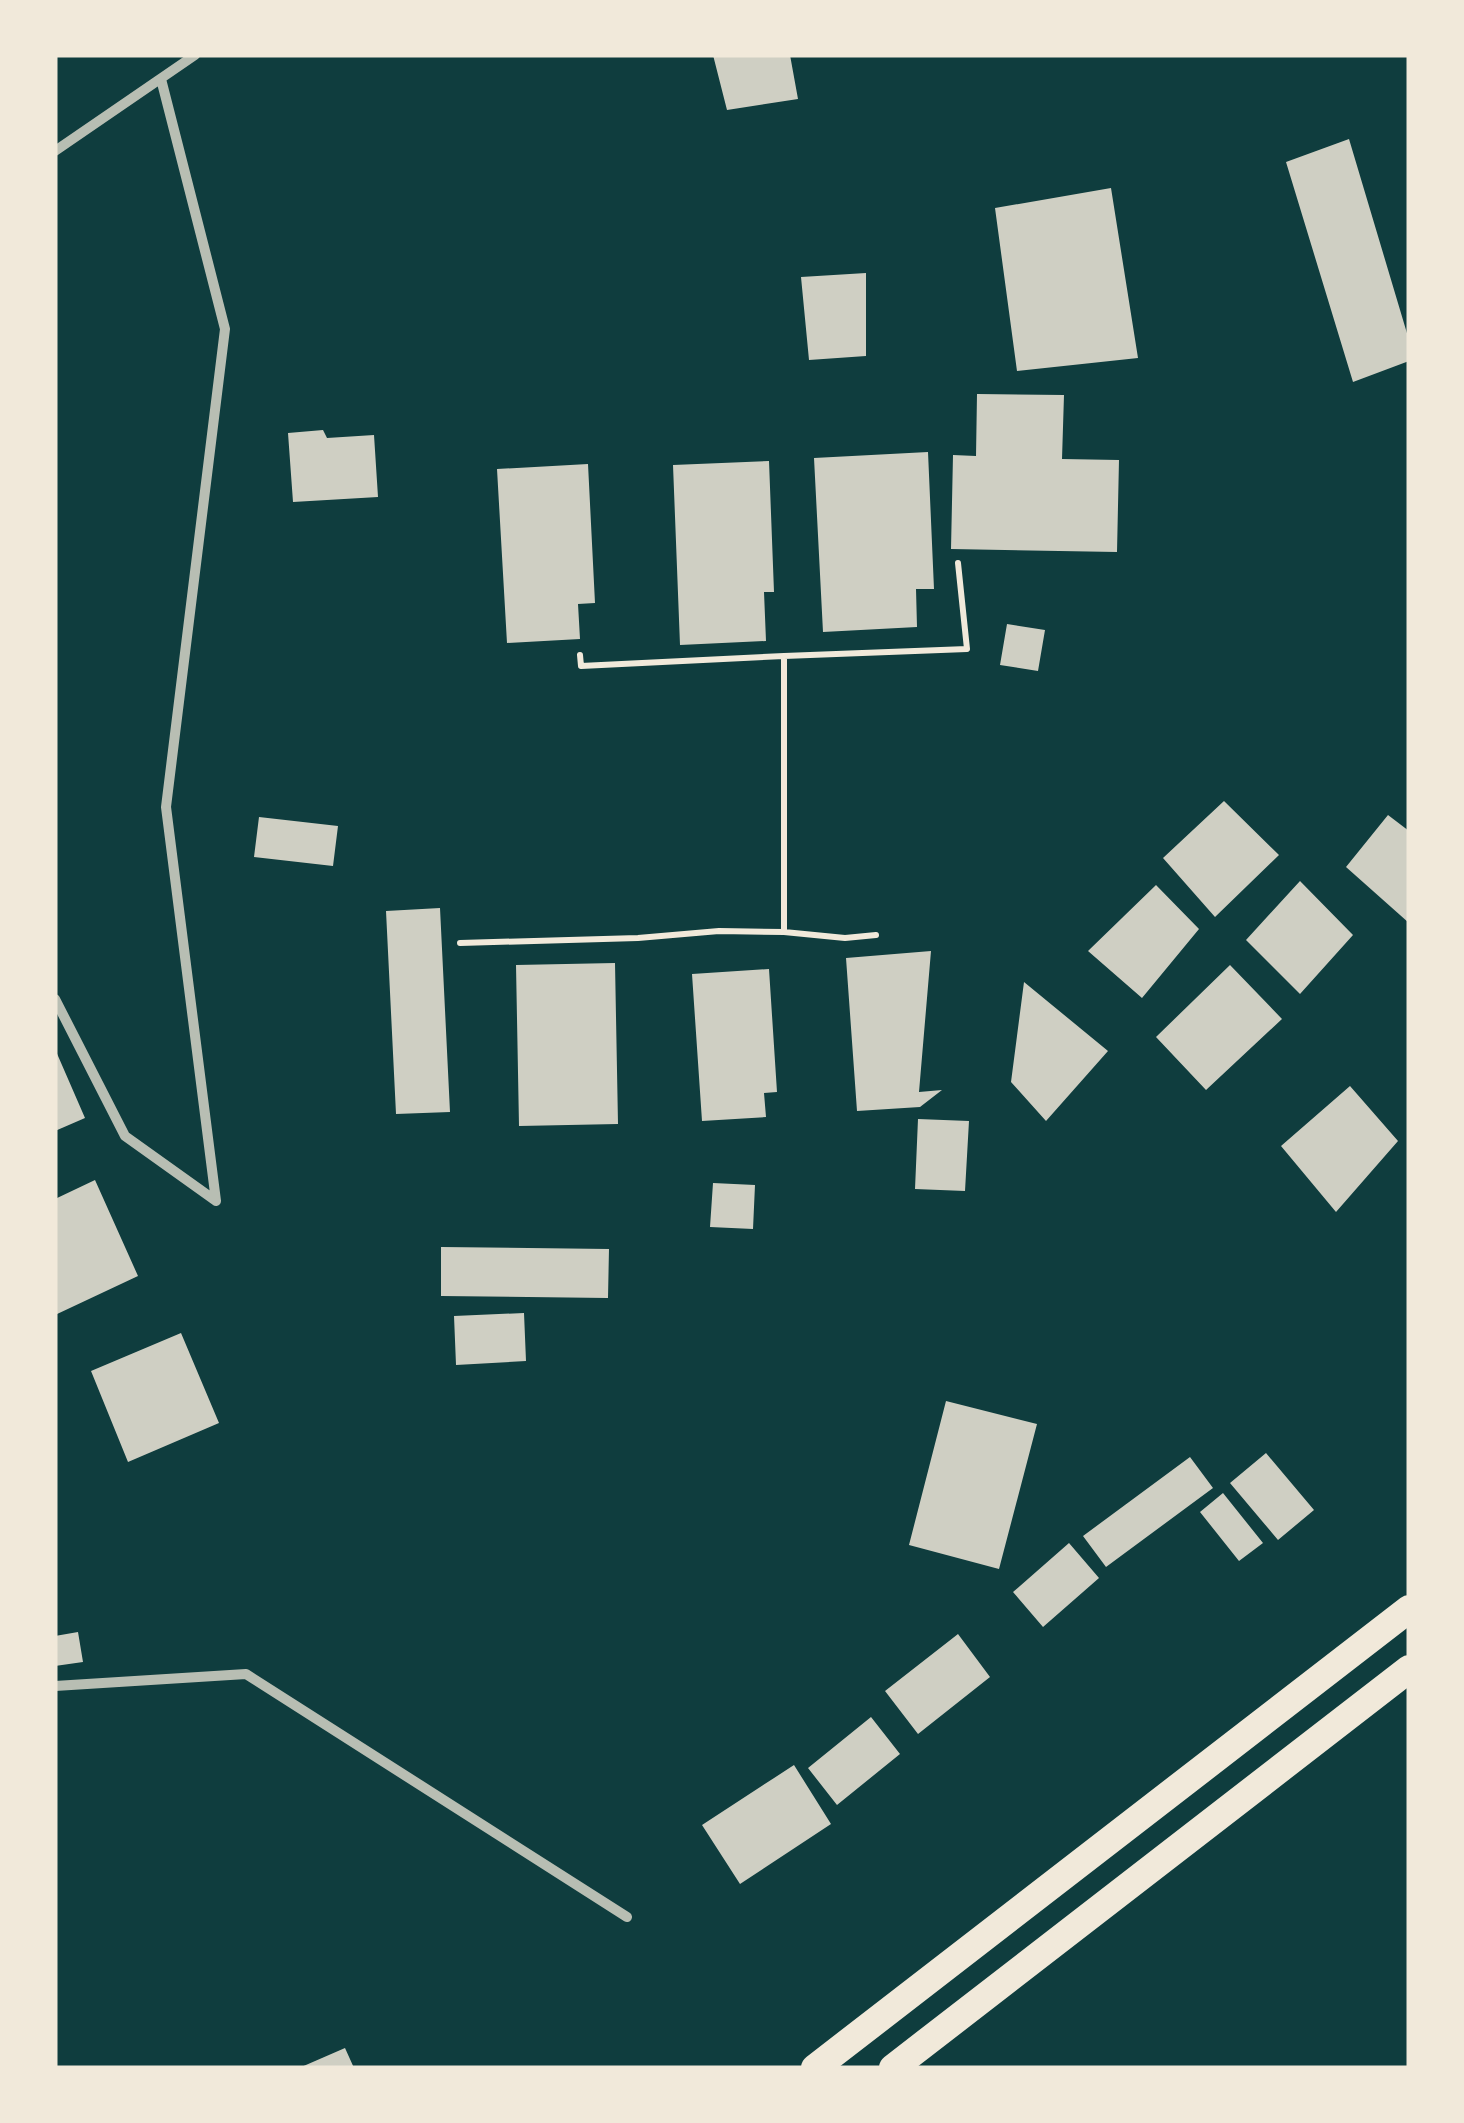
<svg xmlns="http://www.w3.org/2000/svg" width="1464" height="2123" font-family="Poppins,sans-serif">
<style>
.building{fill:#cfcfc3}
.lines{fill:none;stroke-linecap:round;stroke-linejoin:round}
.path{stroke:#f1e9da;stroke-width:6}
.minor{stroke:#b8beb3;stroke-width:10}
.trunk{stroke:#f1e9da;stroke-width:28}
</style>
<rect width="100%" height="100%" fill="#0f3d3e"/>
<path class="building" d="M713,55H790L798,99L727,110Z
M1349,139L1409,340V361L1353,382L1286,162Z
M1111,188L1138,358L1017,371L995,208Z
M866,273V356L809,360L801,277Z
M977,394L1064,395L1062,459L1119,460L1117,552L951,549L953,455L976,456Z
M323,430L327,438L374,435L378,497L293,502L288,433Z
M928,452L934,589H916L917,627L823,632L814,458Z
M769,461L774,592H764L766,641L680,645L673,465Z
M588,464L595,603L578,604L580,639L507,643L497,469Z
M1007,624L1045,630L1038,671L1000,665Z
M1224,801L1279,855L1215,917L1163,858Z
M1388,815L1409,831V923L1346,867Z
M259,817L338,826L333,866L254,857Z
M1300,881L1353,935L1300,994L1246,940Z
M1156,885L1199,929L1142,998L1088,951Z
M440,908L450,1112L396,1114L386,911Z
M931,951L919,1092L942,1090L920,1107L857,1111L846,958Z
M615,963L618,1124L519,1126L516,965Z
M1230,965L1282,1019L1206,1090L1156,1037Z
M769,969L777,1092L764,1093L766,1117L702,1121L692,974Z
M1024,982L1108,1051L1046,1121L1011,1082Z
M55,1049L85,1118L55,1131Z
M1350,1086L1398,1141L1336,1212L1281,1146Z
M918,1119L969,1121L965,1191L915,1189Z
M95,1180L138,1276L55,1315V1199Z
M713,1183L755,1185L753,1229L710,1227Z
M441,1247L609,1249L608,1298L441,1296Z
M524,1313L526,1361L456,1365L454,1316Z
M181,1333L219,1423L128,1462L91,1371Z
M946,1401L1037,1424L999,1569L909,1545Z
M1266,1453L1314,1510L1278,1540L1230,1483Z
M1190,1457L1213,1488L1106,1567L1083,1536Z
M1223,1493L1263,1543L1239,1561L1200,1512Z
M1069,1543L1099,1578L1043,1627L1013,1592Z
M78,1632L83,1662L55,1666V1636Z
M958,1634L990,1677L918,1734L885,1691Z
M871,1717L900,1754L837,1805L808,1768Z
M794,1765L831,1824L740,1884L702,1825Z
M345,2048L354,2068H299Z"/>
<g class="lines">
<path class="path" d="M580,655L581,666L784,656
M876,935L845,938L784,932V656L967,649L958,563
M460,943L638,938L719,931L784,932"/>
<path class="minor" d="M161,79L225,329L166,807L216,1201
M55,151L195,55
M55,999L125,1136L216,1201
M55,1686L246,1674L627,1917"/>
<path class="trunk" d="M815,2068L1409,1609
M893,2068L1409,1669"/>
</g>
<rect width="1464" height="2123" fill="none" stroke="#f1e9da" stroke-width="115"/>
</svg>
